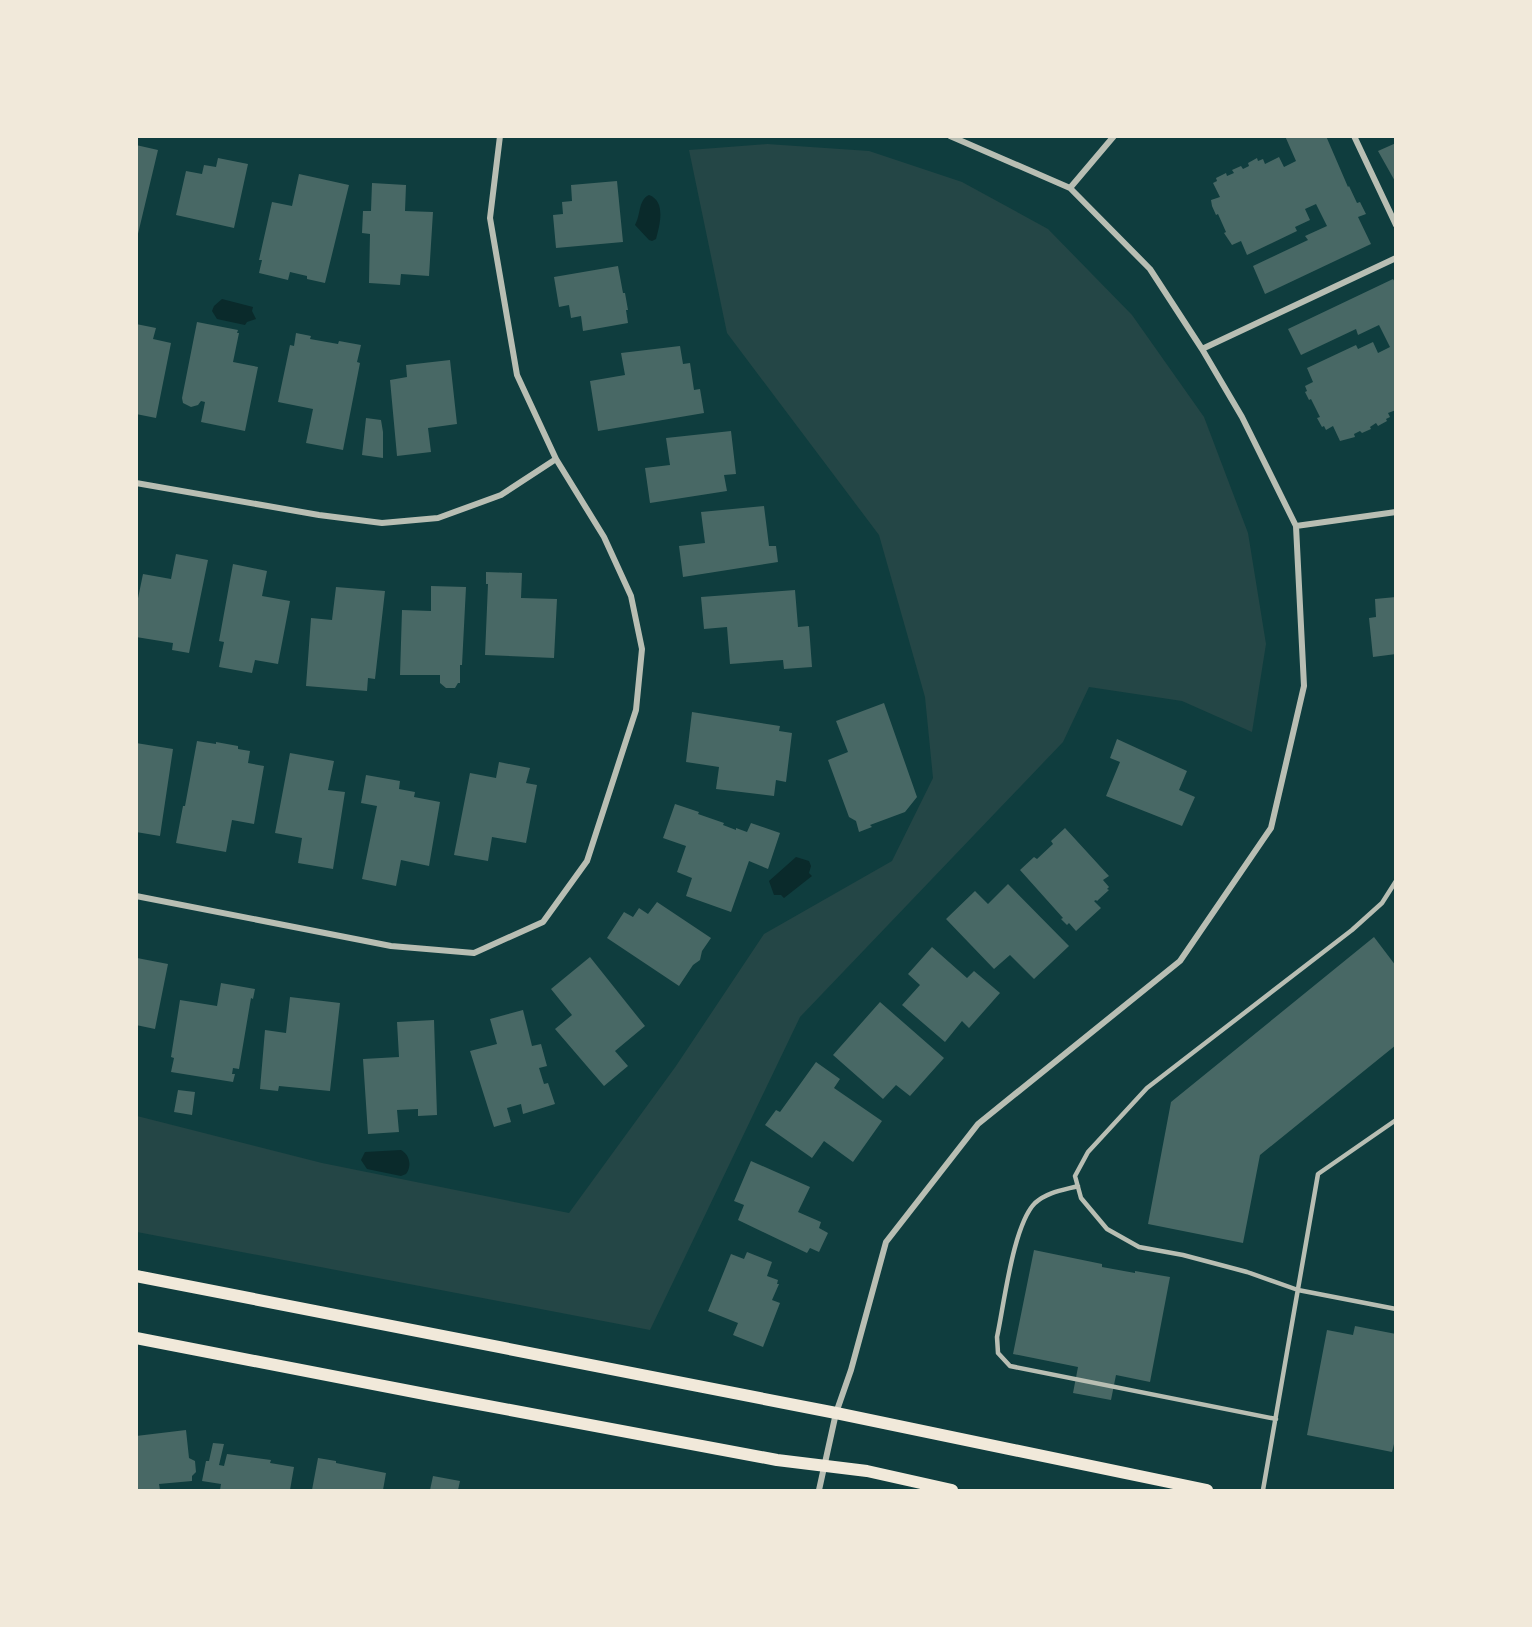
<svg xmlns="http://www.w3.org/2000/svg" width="1532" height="1627" font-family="'Alegreya Sans',sans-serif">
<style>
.green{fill:#244646}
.water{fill:#0a2a2b}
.building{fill:#486865}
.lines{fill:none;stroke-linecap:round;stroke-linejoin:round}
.service{stroke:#b8beb3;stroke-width:4.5}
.minor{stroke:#b8beb3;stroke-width:6}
.secondary{stroke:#f1e9da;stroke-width:12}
</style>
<rect width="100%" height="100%" fill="#0f3d3e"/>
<path class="green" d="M767,144L869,151L962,182L1048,229L1132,315L1204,417L1248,533L1266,644L1252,732L1182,701L1089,687L1063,742L800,1017L650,1330L137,1232V1116L322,1163L569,1213L676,1066L764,934L892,861L933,778L925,697L879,535L727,333L689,150Z"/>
<path class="water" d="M649,195C666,201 660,225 656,239L652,241L649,240L635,225C641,215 638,200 649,195Z
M222,299L253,307L252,311L256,319L247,322L245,325L217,319L212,311L214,306Z
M796,857L809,861L811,866L809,873L812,876L784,898L781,895H774L769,881Z
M401,1150C410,1155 412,1166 406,1174L401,1176L367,1169L361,1160L365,1152Z"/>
<path class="building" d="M1285,136H1326L1348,187L1349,186L1357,203L1360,202L1366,214L1358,217L1371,244L1265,294L1253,266L1308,240L1305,236L1327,226L1316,204L1305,209L1310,220L1295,227L1297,231L1247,255L1241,241L1232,245L1224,233L1226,232L1218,214L1216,215L1212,206L1211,200L1220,197L1213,183L1217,181L1216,178L1226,173L1227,176L1234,173L1232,170L1241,166L1243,169L1249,166L1248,163L1257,158L1258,161L1263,159L1265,164L1279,157L1284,167L1296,161Z
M1396,143V183L1378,151Z
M136,145L158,150L137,238H136Z
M218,158L248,164L234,228L176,215L186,171L202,174L204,165L216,167Z
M299,174L349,185L325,283L307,279V276L290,272L288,280L259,273L262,260H259L272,202L292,206Z
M617,181L623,242L556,248L553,215L563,214L562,202L572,201L571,185Z
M372,183L406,185L405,211L433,212L429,276L401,274L400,285L369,283L370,234L362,233L363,211H371Z
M618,266L623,293H625L628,310H626L628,323L583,331L581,316L571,318L569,305L559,307L554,277Z
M1393,279L1396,284V410L1388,413L1390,417L1386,419L1387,421L1378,426L1376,423L1370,427L1371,429L1362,433L1360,431L1354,434L1355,437L1340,441L1333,426L1326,430L1324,426L1322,427L1317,418L1320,417L1311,399L1309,400L1305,392L1307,391L1305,386L1313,382L1307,368L1356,345L1358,349L1373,342L1378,353L1390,347L1379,325L1358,335L1356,329L1301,355L1288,329Z
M197,322L238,330L237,333H239L233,362L258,367L245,431L201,422L205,402L201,401L198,405L191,407L183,403L182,398Z
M136,324L156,328L153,339L171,343L156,418L136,414Z
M296,333L311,336L310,339L338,344L339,341L361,345L357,362L360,363L343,450L306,443L313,409L278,402L290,345L294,346Z
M680,346L683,364L690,363L694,390L700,389L704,413L598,431L590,381L625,375L621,353Z
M450,360L457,424L428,428L431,452L397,456L390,380L407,377L406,365Z
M366,418L381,420L383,432V458L362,455Z
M731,431L736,474L724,475L727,491L650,503L645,468L670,465L666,438Z
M764,506L769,546H776L778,562L683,577L679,546L705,543L701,512Z
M176,554L208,560L189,653L172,650L173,643L136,637V608L143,574L171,579Z
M233,564L267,571L262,596L290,601L278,664L255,660L252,673L219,667L224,642L219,641Z
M486,572L522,573L521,598L557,599L554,658L485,655L488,584H486Z
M431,586L466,587L462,665H460V683H458L455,688H446L440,683V675H400L402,610L431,611Z
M336,587L385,591L375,679L368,678L367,691L306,686L311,618L332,620Z
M795,590L798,627L809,626L812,667L784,669L783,660L730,664L727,627L704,629L701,597Z
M1396,597V654L1373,657L1369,618L1376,617L1375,599Z
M884,703L917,797L905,812L870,825L872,827L859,832L856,821L849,817L828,760L848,752L836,721Z
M692,712L780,726L779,731L792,733L786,782L776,780L774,796L716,789L719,767L686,762Z
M1117,739L1187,771L1179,790L1195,797L1182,826L1106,796L1120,762L1110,758Z
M197,741L216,744V742L238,746V749L250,751L248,763L264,766L254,824L232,820L226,852L176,843L183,806H185Z
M136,743L173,749L160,836L136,832Z
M290,753L334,761L328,790L345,792L333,869L298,863L302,838L275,833Z
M499,762L530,768L526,783L537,785L526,843L492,837L488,861L454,855L470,773L496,778Z
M366,775L400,781L399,789L415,792L414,797L440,802L429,866L401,860L396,886L362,879L377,806L361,803Z
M675,804L699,812L698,814L724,823L723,825L736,830V828L747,832L751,823L780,833L768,869L749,861L731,912L686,896L692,878L677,872L686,846L663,838Z
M1065,828L1109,876L1103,880L1109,887L1107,889L1109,890L1097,901L1096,900L1094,901L1101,908L1076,931L1069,923L1067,925L1061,919L1063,918L1020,870L1034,857L1037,859L1053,844L1051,841Z
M1008,884L1069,946L1034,979L1010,955L994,969L946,919L975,891L988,904Z
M657,902L711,938L702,951L700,960L693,965L679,986L607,938L624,912L633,917L639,908L648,914Z
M1374,937L1396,966V1045L1260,1155L1243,1243L1148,1224L1171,1102Z
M932,947L967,978L974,971L1000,993L969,1028L962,1021L945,1042L902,1005L920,985L908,974Z
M590,957L645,1026L615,1051L628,1066L604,1086L555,1029L572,1015L551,989Z
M137,958L168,964L155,1029L136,1025Z
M221,983L255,989L253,999L251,998L239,1069L233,1068L232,1074H235L233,1082L171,1072L174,1058L171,1057L180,1000L217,1006Z
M290,997L340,1003L330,1091L279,1086L278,1091L260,1089L265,1030L286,1033Z
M880,1002L944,1058L910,1096L896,1085L883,1099L833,1055Z
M523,1010L532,1046L541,1044L547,1066L539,1068L544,1084L548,1083L555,1104L523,1114L521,1104L507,1108L511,1122L494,1127L470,1051L497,1044L490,1019Z
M434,1020L437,1115L418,1116V1109L397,1110L399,1132L368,1134L363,1059L399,1057L397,1022Z
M816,1062L840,1079L834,1088L882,1121L853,1162L824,1141L812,1158L765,1125L776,1110L780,1112Z
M178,1090L195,1092L192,1115L174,1112Z
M751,1161L810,1187L798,1212L821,1222L819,1228L828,1233L819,1252L810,1248L807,1253L738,1220L744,1205L734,1201Z
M1034,1250L1102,1264V1267L1135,1273V1271L1170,1277L1150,1382L1116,1375L1111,1400L1073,1393L1078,1367L1013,1354Z
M747,1252L772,1262L767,1276L778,1280L777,1284H779L772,1300L780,1303L763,1347L733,1335L738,1323L708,1311L731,1254L744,1259Z
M1355,1326L1396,1334V1436L1392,1452L1307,1435L1327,1330L1353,1335Z
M186,1430L189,1458L195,1461L196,1472L192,1476V1481L159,1484L160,1490H136V1436Z
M213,1443L224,1444L219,1465L224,1466L227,1454L271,1460L270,1463L294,1467L290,1490H220L221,1484L202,1481L206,1461H209Z
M318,1458L336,1461V1463L386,1473L383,1490H312Z
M433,1476L460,1481L458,1490H430Z"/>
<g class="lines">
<path class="service" d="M1396,881L1382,903L1352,930L1147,1088L1088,1152L1075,1176L1081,1198L1107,1229L1139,1247L1183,1255L1247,1272L1298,1290L1396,1309
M1078,1186C1063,1190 1047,1192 1035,1203C1013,1225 1004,1305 997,1337L998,1353L1010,1366L1276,1419
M1263,1490L1318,1174L1396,1120"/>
<path class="minor" d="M1354,136L1396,225
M1070,188L1114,136
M1202,349L1396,258
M136,483L319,515L382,523L438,518L501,495L556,459
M1296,526L1396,512
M136,896L391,946L474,953L543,922L587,861L636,710L642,649L631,596L604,537L556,459L517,375L490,218L500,136
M819,1490L836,1413L851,1370L886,1242L978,1124L1180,961L1271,828L1304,686L1296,526L1242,417L1202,349L1150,269L1070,188L950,136"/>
<path class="secondary" d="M136,1276L836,1413L1207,1490
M136,1338L430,1395L777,1460L867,1471L952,1490"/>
</g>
<rect width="1532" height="1627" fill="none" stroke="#f1e9da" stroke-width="276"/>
</svg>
